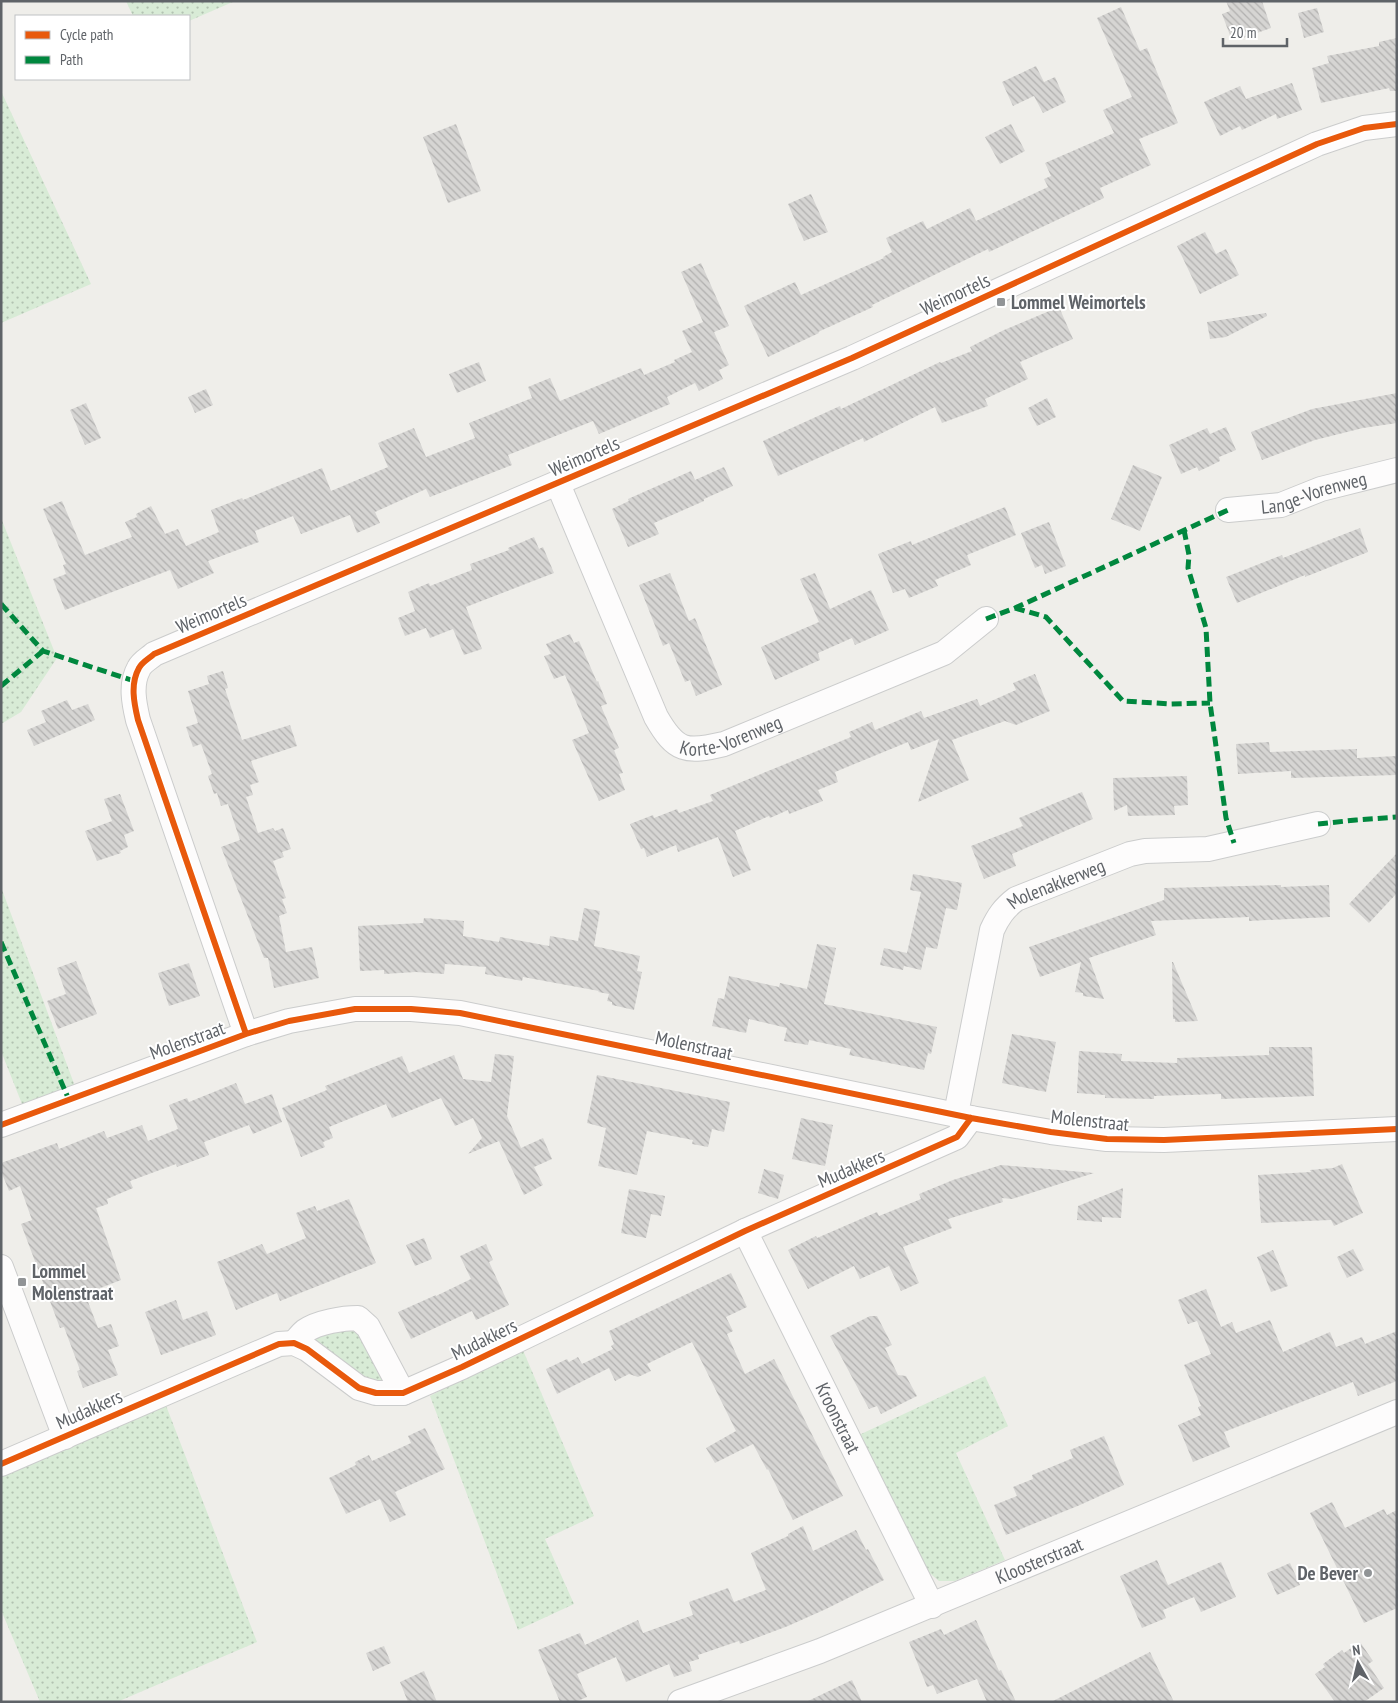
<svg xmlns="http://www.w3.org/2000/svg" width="1398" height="1703" font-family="'PT Sans Narrow',sans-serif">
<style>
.grass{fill:url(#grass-dots)}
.building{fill:url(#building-back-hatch)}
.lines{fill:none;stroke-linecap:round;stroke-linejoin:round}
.street-casing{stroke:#cbcccc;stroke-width:26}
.street{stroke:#fdfcfc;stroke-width:24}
.quiet{stroke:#00873e;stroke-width:5;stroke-dasharray:10 5;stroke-linecap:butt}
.cycleway-casing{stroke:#fff;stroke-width:9}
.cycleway{stroke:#e8590c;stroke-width:6}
.poi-dot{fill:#919496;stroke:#fff;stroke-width:2}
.labels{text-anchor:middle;stroke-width:4;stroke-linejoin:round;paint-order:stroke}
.street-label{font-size:19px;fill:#5f6368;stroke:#fff}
.poi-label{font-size:19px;font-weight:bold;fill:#5f6368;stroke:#fff;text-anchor:start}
</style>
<defs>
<pattern id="grass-dots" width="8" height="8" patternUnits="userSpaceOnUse" patternTransform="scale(1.25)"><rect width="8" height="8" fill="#d8ebd6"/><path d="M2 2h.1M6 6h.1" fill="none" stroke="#b2c2b1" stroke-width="1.8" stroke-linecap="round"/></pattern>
<pattern id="building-back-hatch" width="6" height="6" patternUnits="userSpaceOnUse" patternTransform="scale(1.25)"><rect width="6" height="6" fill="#d6d5d3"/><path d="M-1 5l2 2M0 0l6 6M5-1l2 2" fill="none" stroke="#b1b0af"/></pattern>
</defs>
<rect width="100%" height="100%" fill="#efeeea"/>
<path class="grass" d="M126,1H235L189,21V16H133Z
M1,91L91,284L1,323Z
M1,518L57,658L21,712L1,724Z
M1,887L76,1089L24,1109L1,1051Z
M345,1325L359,1331L386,1379L385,1386L372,1384L314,1344L313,1337Z
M522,1348L594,1516L545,1539L574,1604L518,1630L430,1396Z
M985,1376L1008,1426L956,1453L1005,1560L955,1581H939L926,1570L859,1435Z
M165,1403L257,1642L117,1702H40L1,1610V1477Z"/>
<path class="building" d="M1226,1H1262L1271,28L1240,39L1238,35L1231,38L1222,14L1230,11Z
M1121,7L1140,51L1147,48L1178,123L1139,139L1151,165L1100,188L1104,198L989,252L988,249L872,305L873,307L818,332L819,333L768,357L744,306L795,282L801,295L884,258L883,257L892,252L886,238L923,221L927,229L970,208L976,221L1048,187L1044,179L1051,176L1045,163L1114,133L1103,110L1132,97L1097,18Z
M1317,8L1324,32L1304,38L1298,13Z
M1397,38V91H1390L1389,88L1321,103L1312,68L1329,63L1327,56L1379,46V42Z
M1036,66L1044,82L1055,77L1066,102L1043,113L1034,96L1013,106L1002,82Z
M1292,83L1302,110L1277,119L1276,114L1242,130L1240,126L1220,136L1204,102L1240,86L1246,99Z
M456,124L481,191L448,203L423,137Z
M1011,124L1025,151L1000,164L985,137Z
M811,194L828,232L804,241L788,204Z
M1205,232L1216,254L1226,249L1239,275L1200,294L1177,246Z
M701,263L729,326L714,332L729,365L719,370L723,379L699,391L695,383L667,397L670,404L599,434L593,421L508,455L512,465L430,497L426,489L375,512L380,523L357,533L350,515L301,534L293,516L255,531L259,542L208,561L214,573L178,589L170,570L65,610L53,579L66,574L63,565L66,564L43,509L62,501L85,555L132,537L125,522L137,517L136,514L151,506L165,534L178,529L186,546L219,532L211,510L242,498L243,500L322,468L331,491L388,467L378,443L414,428L426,457L475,438L469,423L532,398L528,387L550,378L560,401L641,368L644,375L675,362L674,360L692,352L682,331L703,322L681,272Z
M1059,307L1073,339L1020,362L1028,379L985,399L988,406L942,423L935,407L864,442L863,438L778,476L763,441L840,406L841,409L940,362L941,363L972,351L970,347L1004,330Z
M1266,313L1267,316L1226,337L1210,339L1207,322Z
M479,362L486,381L457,393L449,374Z
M206,389L213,405L195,413L188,397Z
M1397,393V423L1363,428L1315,440L1262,460L1251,432L1312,409Z
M1047,398L1056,417L1037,426L1028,408Z
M86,403L101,438L85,445L70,410Z
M1226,427L1236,450L1219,457L1220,461L1210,466L1199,471L1197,467L1181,474L1169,445L1207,428L1210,434Z
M1133,465L1162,477L1140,531L1111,519Z
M724,467L733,486L704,499V501L654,523L659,534L628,547L612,509L629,501L628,499L691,471L695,480Z
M1005,507L1016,535L967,555L971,565L935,580L938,586L909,598L905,589L893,593L878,554L911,541L912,545Z
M1049,522L1066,566L1045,574L1042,565L1035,568L1021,533Z
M1360,528L1368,552L1305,577V575L1237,603L1226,577L1282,555L1283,558Z
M534,537L539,549L543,547L554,573L466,607L482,649L464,655L453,629L430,638L426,628L405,636L398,618L415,611L408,592L429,583L430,586L472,570L470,564L509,550L508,548Z
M670,573L689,621L695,618L722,685L696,696L690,680L685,682L669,643L663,646L639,585Z
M815,573L830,609L871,590L889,630L855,645L852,638L818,653L820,660L775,680L761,647L819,622L800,579Z
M570,634L574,643L579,641L597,682L598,681L607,704L601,706L619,748L614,750L623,773L619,774L625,790L599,801L572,740L589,733L565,675L554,679L544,656L551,654L546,644Z
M223,671L228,688L225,689L242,740L290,725L297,746L251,761L259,782L250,785L253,795L246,797L258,833L273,828L275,831L283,828L291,849L282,852L284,857L273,861L286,898L282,899L287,913L279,916L286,952L312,947L319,978L274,988L268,958H264L221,847L240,840L228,804L221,806L217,793L214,794L208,776L212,774L201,744L193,747L186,727L198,723L188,691L209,684L207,676Z
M1035,674L1050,711L1016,725L1005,721L952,740L969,780L918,802L939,739L911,750L908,742L835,772L838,782L818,790L823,801L789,814L788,810L770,818L769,816L735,831L751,870L733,877L718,837L678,852L676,845L647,857L644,848L641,849L630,824L653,815L654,818L677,809L679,813L713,801L710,795L851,737L849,732L872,722L875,730L921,711L924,718L977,699L980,706L1016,690L1013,683Z
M67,700L72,710L88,704L95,720L34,746L27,730L46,722L41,711Z
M1269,742L1270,752L1357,749V758L1397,756V775L1291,778V771L1238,774L1236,744Z
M1187,776L1188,805L1174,806L1175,815L1128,816L1127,805L1114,811L1113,778Z
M1082,792L1093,819L1012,854L1016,866L984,879L971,846L1023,826L1019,818Z
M120,794L134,831L124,835L128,847L120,851L121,853L97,861L85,831L112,821L104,799Z
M1397,853V893L1369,923L1349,904Z
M913,874L962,883L957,910L946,908L937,949L926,947L921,970L904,966L921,892L910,890Z
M1281,885V887L1329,885L1330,917L1249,921V917L1151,921L1156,935L1089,958L1104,999L1083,996V993L1075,992L1081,962L1040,977L1029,947L1164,900V888Z
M584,908L600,911L594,946L640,956L637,971L642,972L634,1010L612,1005V1002L607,1001L609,994L598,992L599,991L523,977L522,981L485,974L486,967L445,964L444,974L416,972L384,974V970L360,971L358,926L423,923L424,918L464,921L463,936L499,942L500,937L549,946L550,936L578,941Z
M817,944L836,948L824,1004L937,1027L931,1054L928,1053L924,1070L849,1055L851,1049L809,1040L808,1045L784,1041L787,1028L749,1019L746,1033L712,1026L718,998L724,999L729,976L779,987L780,983L807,989Z
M884,948L907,953L903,970L880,965Z
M76,961L97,1014L58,1029L47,1001L66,994L57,968Z
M1172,962H1173L1198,1021L1175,1022V1019H1173Z
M189,963L200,996L169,1006L158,973Z
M1012,1034L1056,1042L1046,1092L1002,1083Z
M1269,1047H1312L1314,1096L1221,1099V1094L1154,1096V1099L1105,1098V1095L1077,1093L1079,1051L1122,1054L1121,1061L1177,1063V1058L1269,1055Z
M495,1054L514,1056L507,1116L521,1148L543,1138L552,1159L534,1167L543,1185L524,1195L499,1141L468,1154L482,1138L473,1118L455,1126L441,1098L392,1118L386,1104L329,1127L333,1138L323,1142L325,1147L301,1157L282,1108L327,1090L325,1086L402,1056L409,1073L454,1055L463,1079L491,1082Z
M597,1075L730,1102L724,1132L712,1129L708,1147L692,1144L693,1140L647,1131L637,1175L598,1166L606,1128L587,1123Z
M236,1083L245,1104L272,1094L282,1122L253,1134L249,1125L204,1142L209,1155L177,1167L176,1164L130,1181L133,1188L107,1199L108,1204L96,1208L121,1280L85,1294L98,1328L111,1324L119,1346L108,1350L118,1375L83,1388L77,1371L80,1370L64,1327L60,1328L21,1224L32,1220L20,1186L9,1191L1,1171V1163L57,1143L59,1149L104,1131L107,1138L142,1125L148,1141L178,1129L169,1105L187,1098L189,1102Z
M801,1118L833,1125L825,1166L792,1159Z
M1342,1164L1363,1213L1334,1226L1331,1220L1261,1223L1258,1175L1311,1172L1310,1170L1333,1168Z
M1001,1165L1094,1173L1012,1199L1002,1198L1003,1202L948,1219L952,1228L903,1247L919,1283L901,1291L889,1266L860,1279L854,1266L808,1289L788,1250L816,1236L817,1238L877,1212L879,1216L921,1199L919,1194L953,1180Z
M764,1169L784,1175L778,1199L758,1193Z
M1123,1188L1121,1218L1102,1217V1222L1077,1220L1078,1206Z
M629,1189L665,1196L661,1216L651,1214L646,1238L621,1233Z
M349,1199L376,1263L280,1301L277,1293L236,1310L217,1262L262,1244L267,1254L306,1238L296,1213L315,1206L317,1211Z
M424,1238L432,1259L415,1266L406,1245Z
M486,1244L493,1260L489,1262L509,1305L476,1320L472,1311L411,1339L398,1312L436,1295V1296L471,1279L460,1256Z
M1353,1249L1364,1270L1347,1278L1337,1257Z
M1273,1250L1288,1286L1271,1292L1257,1257Z
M731,1273L747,1307L726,1317L733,1331L727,1334L745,1374L774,1359L843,1496L793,1520L768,1469L767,1470L753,1444L715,1463L706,1448L736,1431L692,1342L647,1364L651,1371L638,1377L629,1374L615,1381L609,1368L557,1394L546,1369L567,1359L569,1362L578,1357L582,1364L613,1349L611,1346L614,1344L609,1331Z
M1206,1289L1221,1327L1232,1322L1236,1333L1270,1320L1283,1352L1330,1332L1336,1347L1362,1337L1365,1344L1397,1331V1381L1358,1396L1353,1382L1224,1432L1230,1447L1193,1462L1178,1425L1201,1415L1198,1407L1201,1406L1184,1365L1211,1354L1197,1321L1188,1324L1178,1300Z
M176,1300L183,1320L207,1311L216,1335L161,1355L145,1312Z
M870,1316H877L892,1345L885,1348L898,1375L906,1376L917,1396L881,1414L877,1406L869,1409L830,1336Z
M425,1428L445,1469L395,1492L406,1515L390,1522L380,1499L346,1514L329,1478L356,1465L355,1462L369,1455L372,1461L411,1443L408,1436Z
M1104,1436L1124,1485L1080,1505L1006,1535L994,1505L1017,1496L1013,1487L1033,1479L1032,1475L1073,1458L1070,1450Z
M1332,1502L1345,1528L1384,1509L1387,1515L1397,1510V1608L1364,1623L1310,1513Z
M803,1526L813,1551L856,1530L866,1550L868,1549L884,1580L826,1609L788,1626L740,1644L739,1641L698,1655L699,1659L689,1662L692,1671L674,1677L669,1664L626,1682L616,1657L577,1674L587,1697L575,1702H560L538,1650L580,1633L585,1645L638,1620L643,1633L693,1615L689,1602L728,1588L734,1602L766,1590L751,1553L788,1536V1534Z
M1157,1560L1168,1585L1221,1562L1236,1597L1201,1612L1194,1597L1163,1610L1166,1618L1142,1628L1120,1576Z
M1290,1563L1300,1585L1277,1595L1267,1573Z
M976,1620L999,1671L1001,1670L1016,1702H987L977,1679L937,1694L933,1685L927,1687L909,1642L941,1629L944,1635Z
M1360,1642L1373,1661L1368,1664L1384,1688L1364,1702H1335L1315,1674L1325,1667L1323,1664L1342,1650L1344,1653Z
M384,1646L391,1663L373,1671L366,1653Z
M1150,1652L1174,1702H1051Z
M424,1671L437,1702H408L400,1682Z
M852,1680L862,1702H806Z"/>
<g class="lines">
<defs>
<g id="street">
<path id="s1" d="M558,484L656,717C676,752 686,753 724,744L944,653L986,619"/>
<path id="s2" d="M1228,510L1281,505L1321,489L1397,470"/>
<path d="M246,1034L138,720C134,703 130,684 139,668C142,662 150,658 154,654L852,358L1317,144L1364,128L1397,124"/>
<path id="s3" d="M956,1114L992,930C998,917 1004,908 1016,899L1130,854L1145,851L1208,849L1318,824"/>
<path d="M1,1125L246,1034L289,1021L355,1009H411L460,1013L971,1118L1051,1132L1107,1139L1164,1140L1397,1129"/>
<path id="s4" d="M745,1231L932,1606"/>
<path d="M1,1267L65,1437"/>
<path d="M294,1343C297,1340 301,1334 305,1331C318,1322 343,1318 358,1318L368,1327L403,1393"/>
<path d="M1,1464L279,1344L294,1343L307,1349L359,1388L376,1393H403L462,1367L745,1231L957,1137L971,1118"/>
<path id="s5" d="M680,1702L820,1651L1397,1412"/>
</g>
</defs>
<use href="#street" class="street-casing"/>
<use href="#street" class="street"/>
<path class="quiet" d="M1184,530L1189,555L1188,568L1206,628L1210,703L1226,818L1234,843
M1,604L43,651L134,681
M1015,608L1046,617L1123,701L1171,704L1210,703
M986,619L1015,608L1228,510
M1,686L43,651
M1318,824L1356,820L1397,817
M1,942L69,1100"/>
<defs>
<path id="cycleway" d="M246,1034L138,720C134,703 130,684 139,668C142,662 150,658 154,654L852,358L1317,144L1364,128L1397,124
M1,1125L246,1034L289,1021L355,1009H411L460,1013L971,1118L1051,1132L1107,1139L1164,1140L1397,1129
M1,1464L279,1344L294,1343L307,1349L359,1388L376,1393H403L462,1367L745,1231L957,1137L971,1118"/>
</defs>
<use href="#cycleway" class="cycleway-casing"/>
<use href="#cycleway" class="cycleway"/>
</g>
<g class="poi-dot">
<rect x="996" y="297" width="10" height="10" rx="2.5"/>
<rect x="17" y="1277" width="10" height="10" rx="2.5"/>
<circle cx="1368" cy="1573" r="5"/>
</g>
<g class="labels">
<g class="street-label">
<text transform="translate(955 294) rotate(-25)" y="7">Weimortels</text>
<text transform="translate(584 456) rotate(-23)" y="7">Weimortels</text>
<text dy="7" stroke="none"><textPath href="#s2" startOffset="88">Lange-Vorenweg</textPath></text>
<text transform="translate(211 613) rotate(-23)" y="7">Weimortels</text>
<text dy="7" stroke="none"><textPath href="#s1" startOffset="344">Korte-Vorenweg</textPath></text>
<text dy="7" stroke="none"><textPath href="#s3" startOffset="270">Molenakkerweg</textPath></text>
<text transform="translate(187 1040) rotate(-20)" y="7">Molenstraat</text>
<text transform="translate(694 1045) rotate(12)" y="7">Molenstraat</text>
<text transform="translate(1090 1120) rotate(6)" y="7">Molenstraat</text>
<text transform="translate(851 1168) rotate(-23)" y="7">Mudakkers</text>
<text transform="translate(484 1339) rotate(-26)" y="7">Mudakkers</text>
<text transform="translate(89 1409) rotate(-24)" y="7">Mudakkers</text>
<text dy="7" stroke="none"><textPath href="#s4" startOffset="209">Kroonstraat</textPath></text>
<text dy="7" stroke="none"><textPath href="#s5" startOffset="386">Kloosterstraat</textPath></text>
</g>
<g class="poi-label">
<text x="1011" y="309">Lommel Weimortels</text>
<text x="32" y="1278">Lommel<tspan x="32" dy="22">Molenstraat</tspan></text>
<text x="1358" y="1580" text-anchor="end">De Bever</text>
</g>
</g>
<rect width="1398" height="1703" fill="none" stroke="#5f6368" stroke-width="5"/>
<rect x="15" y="15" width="175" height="65" fill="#ffffff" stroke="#bfc1c3"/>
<rect x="25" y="31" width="25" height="8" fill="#e8590c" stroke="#bfc1c3"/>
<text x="60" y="40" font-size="15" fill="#5f6368">Cycle path</text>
<rect x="25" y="56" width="25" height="8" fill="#00873e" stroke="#bfc1c3"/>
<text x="60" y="65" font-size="15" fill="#5f6368">Path</text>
<g transform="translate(1358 1663) rotate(352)" stroke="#ffffff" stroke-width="4" paint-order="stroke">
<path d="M0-4L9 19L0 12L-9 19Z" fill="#5f6368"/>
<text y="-8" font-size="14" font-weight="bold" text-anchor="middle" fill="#5f6368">N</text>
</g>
<path d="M1223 38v8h64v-8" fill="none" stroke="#5f6368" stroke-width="2.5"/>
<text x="1230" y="38" font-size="15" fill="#5f6368" stroke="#ffffff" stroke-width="4" paint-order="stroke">20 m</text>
</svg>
